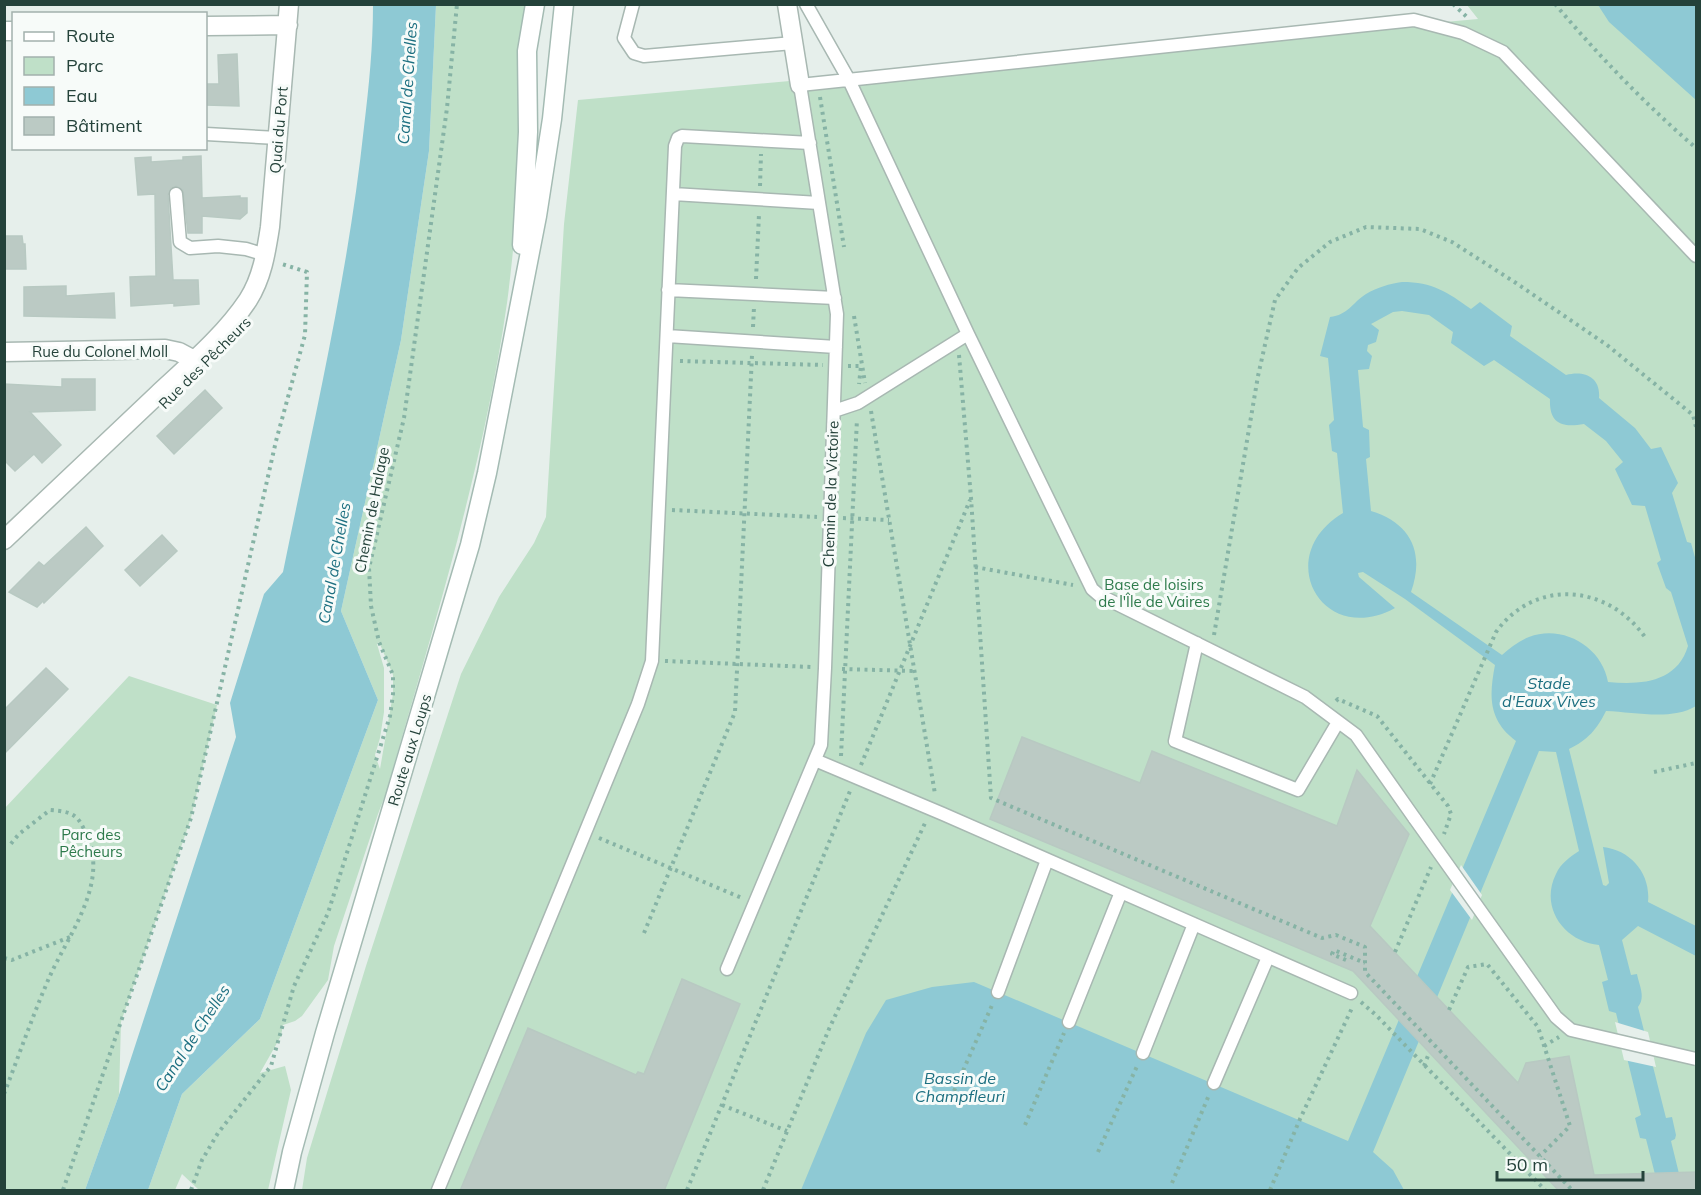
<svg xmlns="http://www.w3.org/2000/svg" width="1701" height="1195" font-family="Mulish,sans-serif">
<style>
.green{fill:#bfe0c8;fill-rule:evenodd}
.water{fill:#8ec9d4;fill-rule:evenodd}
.pier{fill:#e6efeb}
.building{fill:#bbcac4;stroke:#b8c9c2;stroke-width:1.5}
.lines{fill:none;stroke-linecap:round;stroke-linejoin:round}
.lane-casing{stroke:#a8b8b2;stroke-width:15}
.street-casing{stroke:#a8b8b2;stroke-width:21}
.secondary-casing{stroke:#a4bbb3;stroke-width:21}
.path{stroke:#86b3a5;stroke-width:4;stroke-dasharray:3 4.5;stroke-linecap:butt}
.lane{stroke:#fff;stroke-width:12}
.street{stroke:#fff;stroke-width:18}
.secondary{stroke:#fff;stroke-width:18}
.lane-bridge-casing{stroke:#a8b8b2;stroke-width:15;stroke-linecap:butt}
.lane-bridge{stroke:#fff;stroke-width:12}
.labels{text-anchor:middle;stroke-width:6;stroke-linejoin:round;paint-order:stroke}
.street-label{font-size:15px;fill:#24423a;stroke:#f7fbf9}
.park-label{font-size:15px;fill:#2d7a4b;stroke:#f7fbf9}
.water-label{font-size:16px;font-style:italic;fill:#1c6f80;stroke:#f7fbf9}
</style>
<rect width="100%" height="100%" fill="#e6efeb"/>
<path class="green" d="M1598,4L1600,8L1644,4L1696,5V1190H302L307,1158L366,966L461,674L499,597L534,543L546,517L564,224L578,100L1478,19L1467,5Z
M436,5H527C523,104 520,204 507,303C483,470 432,631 386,793L378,814L334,946L328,980L302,1016L295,1021L283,1025L281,1036L260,1073L285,1066L291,1090L268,1190H199L182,1174L175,1190H148L182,1094L260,1019L378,700L341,611L401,340L429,151ZM379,642L393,675V694L380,769L375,755L380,738L384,712V668L377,644Z
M129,676L217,705L191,818L121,1022L119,1095L85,1190H5L4,809Z"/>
<path class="water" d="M373,5H436L429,151L401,340L341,611L378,700L260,1019L182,1094L148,1190H85L119,1095L236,737L230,703L264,594L283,572C313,424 348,277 364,127C369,86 373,46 373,5Z
M1598,5H1696V100L1609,22Z
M1402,282C1433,282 1447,292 1471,309L1480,302L1512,326L1510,336L1566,375C1584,370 1601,377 1599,398L1635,428L1651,449L1661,447L1678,483L1672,493L1687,542L1691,543L1696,561V706C1671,721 1635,712 1606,711C1597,729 1588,740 1569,749L1603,885L1606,886L1609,883L1603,847C1631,850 1651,874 1648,902L1696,926V956L1638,926L1622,940L1631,975L1637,974C1639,985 1646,997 1638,1007L1666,1118L1672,1117L1676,1135L1675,1139L1671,1141L1683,1190H1659L1646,1139L1640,1138L1635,1118L1641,1115L1616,1013L1609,1011L1602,982L1608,980L1599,945C1565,942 1539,908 1556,874C1561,863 1570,857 1579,851L1556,752L1539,751L1373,1152L1393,1170L1404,1190H801L866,1033L886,1000L932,987L974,982L1348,1141L1516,741C1488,720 1489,696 1495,665L1405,599L1363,572L1358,573L1359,577L1395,608C1322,648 1271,556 1343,513L1337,453L1332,451L1329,425L1334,420L1328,358L1320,356L1330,317C1348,315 1352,303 1366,294C1378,287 1389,284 1402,282ZM1402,311L1429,315L1453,332L1451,343L1484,366L1494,360L1550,399C1549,424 1562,428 1584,424L1606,441L1623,462L1615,469L1632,505L1645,506L1661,560L1657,563L1666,588L1671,592L1688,646C1677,683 1640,685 1608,682C1602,647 1563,624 1529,637C1519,641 1510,648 1502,655L1411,592C1425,553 1411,523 1371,511L1366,459L1370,457L1369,430L1363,427L1358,370L1369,369L1372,356L1367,351L1368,345L1376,342L1379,330L1371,324L1393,312Z"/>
<path class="pier" d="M1461,865L1482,895L1472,920L1450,890Z
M1615,1022L1648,1032L1656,1067L1624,1060Z"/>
<path class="building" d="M237,54L239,106L206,105V84H219L218,55Z
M201,156L202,198L240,196V198H247V213L240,219L202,216V233H188L183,190L176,186L171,188L168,195L173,280H198L199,304L174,306V303L131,306L130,277L156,276L155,194L138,195L135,158L151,157V162L183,160V157Z
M4,236H22L23,244H25L26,269H4Z
M66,286V296L114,293L115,318L24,316V287Z
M62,379H95V410L30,412L61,445L42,463L34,454L15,471L4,460V384L62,387Z
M205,390L222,408L174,454L157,436Z
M86,527L103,546L44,603L43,601L37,607L9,592L39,562L44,566Z
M162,535L177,551L140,586L125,570Z
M46,668L68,689L4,754V710Z
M1022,737L1140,783L1152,751L1337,826L1357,770L1409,834L1370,926L1518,1083L1526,1063L1569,1056L1594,1175L1696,1172V1191H1559L1353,971L990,819Z
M682,979L740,1004L664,1191H460L528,1028L636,1075L638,1072L644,1074Z"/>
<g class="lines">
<defs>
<path id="lane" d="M633,4L624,38L634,53L644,56L793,43
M806,4L849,80L968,334L1092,589L1099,595L1305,697L1356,735L1415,819
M206,134L278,138
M176,194L180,242L190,248L218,246L246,249L266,255
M673,194L819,203
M668,290L835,298
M667,336L836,347
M834,411L858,403L968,334
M1197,643L1175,741L1298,790L1338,722
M815,760L943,814L1351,993
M727,969L821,745L825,668L837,314L800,85L1414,20L1463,33L1503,52L1696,256
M998,992L1047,860
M1069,1022L1121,892
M1143,1053L1194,924
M1214,1083L1268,957
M438,1190L638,704L652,661L675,146L678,138L682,136L810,143"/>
<path id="street" d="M787,4L800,85
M206,26L288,25
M4,31H14
M4,352L165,349L179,352L194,360
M4,540C55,492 106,443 157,395C188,366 224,336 248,300C262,278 266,253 270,227L289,4"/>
<path id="secondary" d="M522,245L528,132L527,51L535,4
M284,1190L292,1152L325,1033L470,545L487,473L537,216L552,119L564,4"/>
</defs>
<use href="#lane" class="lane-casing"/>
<use href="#street" class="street-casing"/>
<use href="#secondary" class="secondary-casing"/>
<path class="path" d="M1453,4L1468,18
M1555,4C1598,55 1646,105 1696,148
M820,97L844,247
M760,186L761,154
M756,279L759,214
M854,316L865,383
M753,327L754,307
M959,355L971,498L991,798L1322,938L1336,935L1365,947V972L1572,1190
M680,361L823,365
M848,366H861L859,384
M871,411L935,794
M672,510L817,517
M843,518L889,520
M975,567L1073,585
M1214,635L1258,376L1275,300L1298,268L1330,242L1366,227L1420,229L1452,242L1516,283L1607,345L1693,415L1696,427
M665,661L811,667
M842,669L914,671
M1336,701L1338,699L1377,716L1448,806L1451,814L1444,834
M841,756L857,419
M861,765L970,500
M1654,772L1696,763
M1430,784L1496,632C1535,578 1607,584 1645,637
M599,838L742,898
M644,933L735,712L752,355
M1395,952L1431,867
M4,958L12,960L70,937
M1346,960L1332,954L1334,950L1365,963
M1361,1002L1377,1016L1545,1190
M1449,1010L1468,967L1487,964L1538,1027L1570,1126L1540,1156
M1544,1046L1559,1037
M1424,1066L1429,1053
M954,1091L993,1003
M4,1094C19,1055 33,1015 49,978C68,935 109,884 87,836C78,814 73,812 50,810L19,834L9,846
M722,1105L787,1131
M1025,1125L1064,1033
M1098,1152L1138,1064
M1172,1183L1209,1095
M63,1190L191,818L276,441L305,335L307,272L282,264
M191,1190L202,1160L218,1133L271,1066L294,986L328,913L390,716L393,694V675L379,642L371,606L369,568L404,418L447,108L457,4
M687,1190L850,791
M763,1190L829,1029L926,821
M1270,1190L1300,1119L1352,1008"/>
<use href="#lane" class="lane"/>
<use href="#street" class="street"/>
<use href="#secondary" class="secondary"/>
<defs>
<path id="lane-bridge" d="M1415,819L1556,1017L1571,1030L1696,1059"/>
</defs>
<use href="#lane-bridge" class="lane-bridge-casing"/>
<use href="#lane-bridge" class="lane-bridge"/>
</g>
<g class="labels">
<g class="street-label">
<text transform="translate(279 130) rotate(-85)" y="5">Quai du Port</text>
<text x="100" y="357">Rue du Colonel Moll</text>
<text transform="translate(205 363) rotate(-45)" y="5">Rue des Pêcheurs</text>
<text transform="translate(831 494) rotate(-88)" y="5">Chemin de la Victoire</text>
<text transform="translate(372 510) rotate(-79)" y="5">Chemin de Halage</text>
<text transform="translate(410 750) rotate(-73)" y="5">Route aux Loups</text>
</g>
<g class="park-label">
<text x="1154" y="590">Base de loisirs<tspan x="1154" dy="17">de l'Île de Vaires</tspan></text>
<text x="91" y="840">Parc des<tspan x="91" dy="17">Pêcheurs</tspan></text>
</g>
<g class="water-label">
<text transform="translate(407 83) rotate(-86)" y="6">Canal de Chelles</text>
<text transform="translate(334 563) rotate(-80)" y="6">Canal de Chelles</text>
<text x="1549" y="689">Stade<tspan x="1549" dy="18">d'Eaux Vives</tspan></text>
<text transform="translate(192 1038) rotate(-57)" y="6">Canal de Chelles</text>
<text x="960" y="1084">Bassin de<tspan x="960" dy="18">Champfleuri</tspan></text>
</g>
</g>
<rect width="1701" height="1195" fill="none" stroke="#24423a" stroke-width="12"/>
<rect x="12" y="12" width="195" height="138" fill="#f7fbf9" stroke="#a3b1ad" stroke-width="1.5"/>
<rect x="24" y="32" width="30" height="9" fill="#ffffff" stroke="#a3b1ad" stroke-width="1.5"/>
<text x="66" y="42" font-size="18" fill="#24423a">Route</text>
<rect x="24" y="57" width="30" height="18" fill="#bfe0c8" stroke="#a3b1ad" stroke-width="1.5"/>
<text x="66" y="72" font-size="18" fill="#24423a">Parc</text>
<rect x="24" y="87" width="30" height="18" fill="#8ec9d4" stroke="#a3b1ad" stroke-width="1.5"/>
<text x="66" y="102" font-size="18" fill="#24423a">Eau</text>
<rect x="24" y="117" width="30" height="18" fill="#bbcac4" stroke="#a3b1ad" stroke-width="1.5"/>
<text x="66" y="132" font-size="18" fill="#24423a">Bâtiment</text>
<path d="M1497 1171v9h146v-9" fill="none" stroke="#24423a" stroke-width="3"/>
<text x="1506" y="1171" font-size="18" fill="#24423a" stroke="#f7fbf9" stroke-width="4.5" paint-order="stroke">50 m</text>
</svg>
